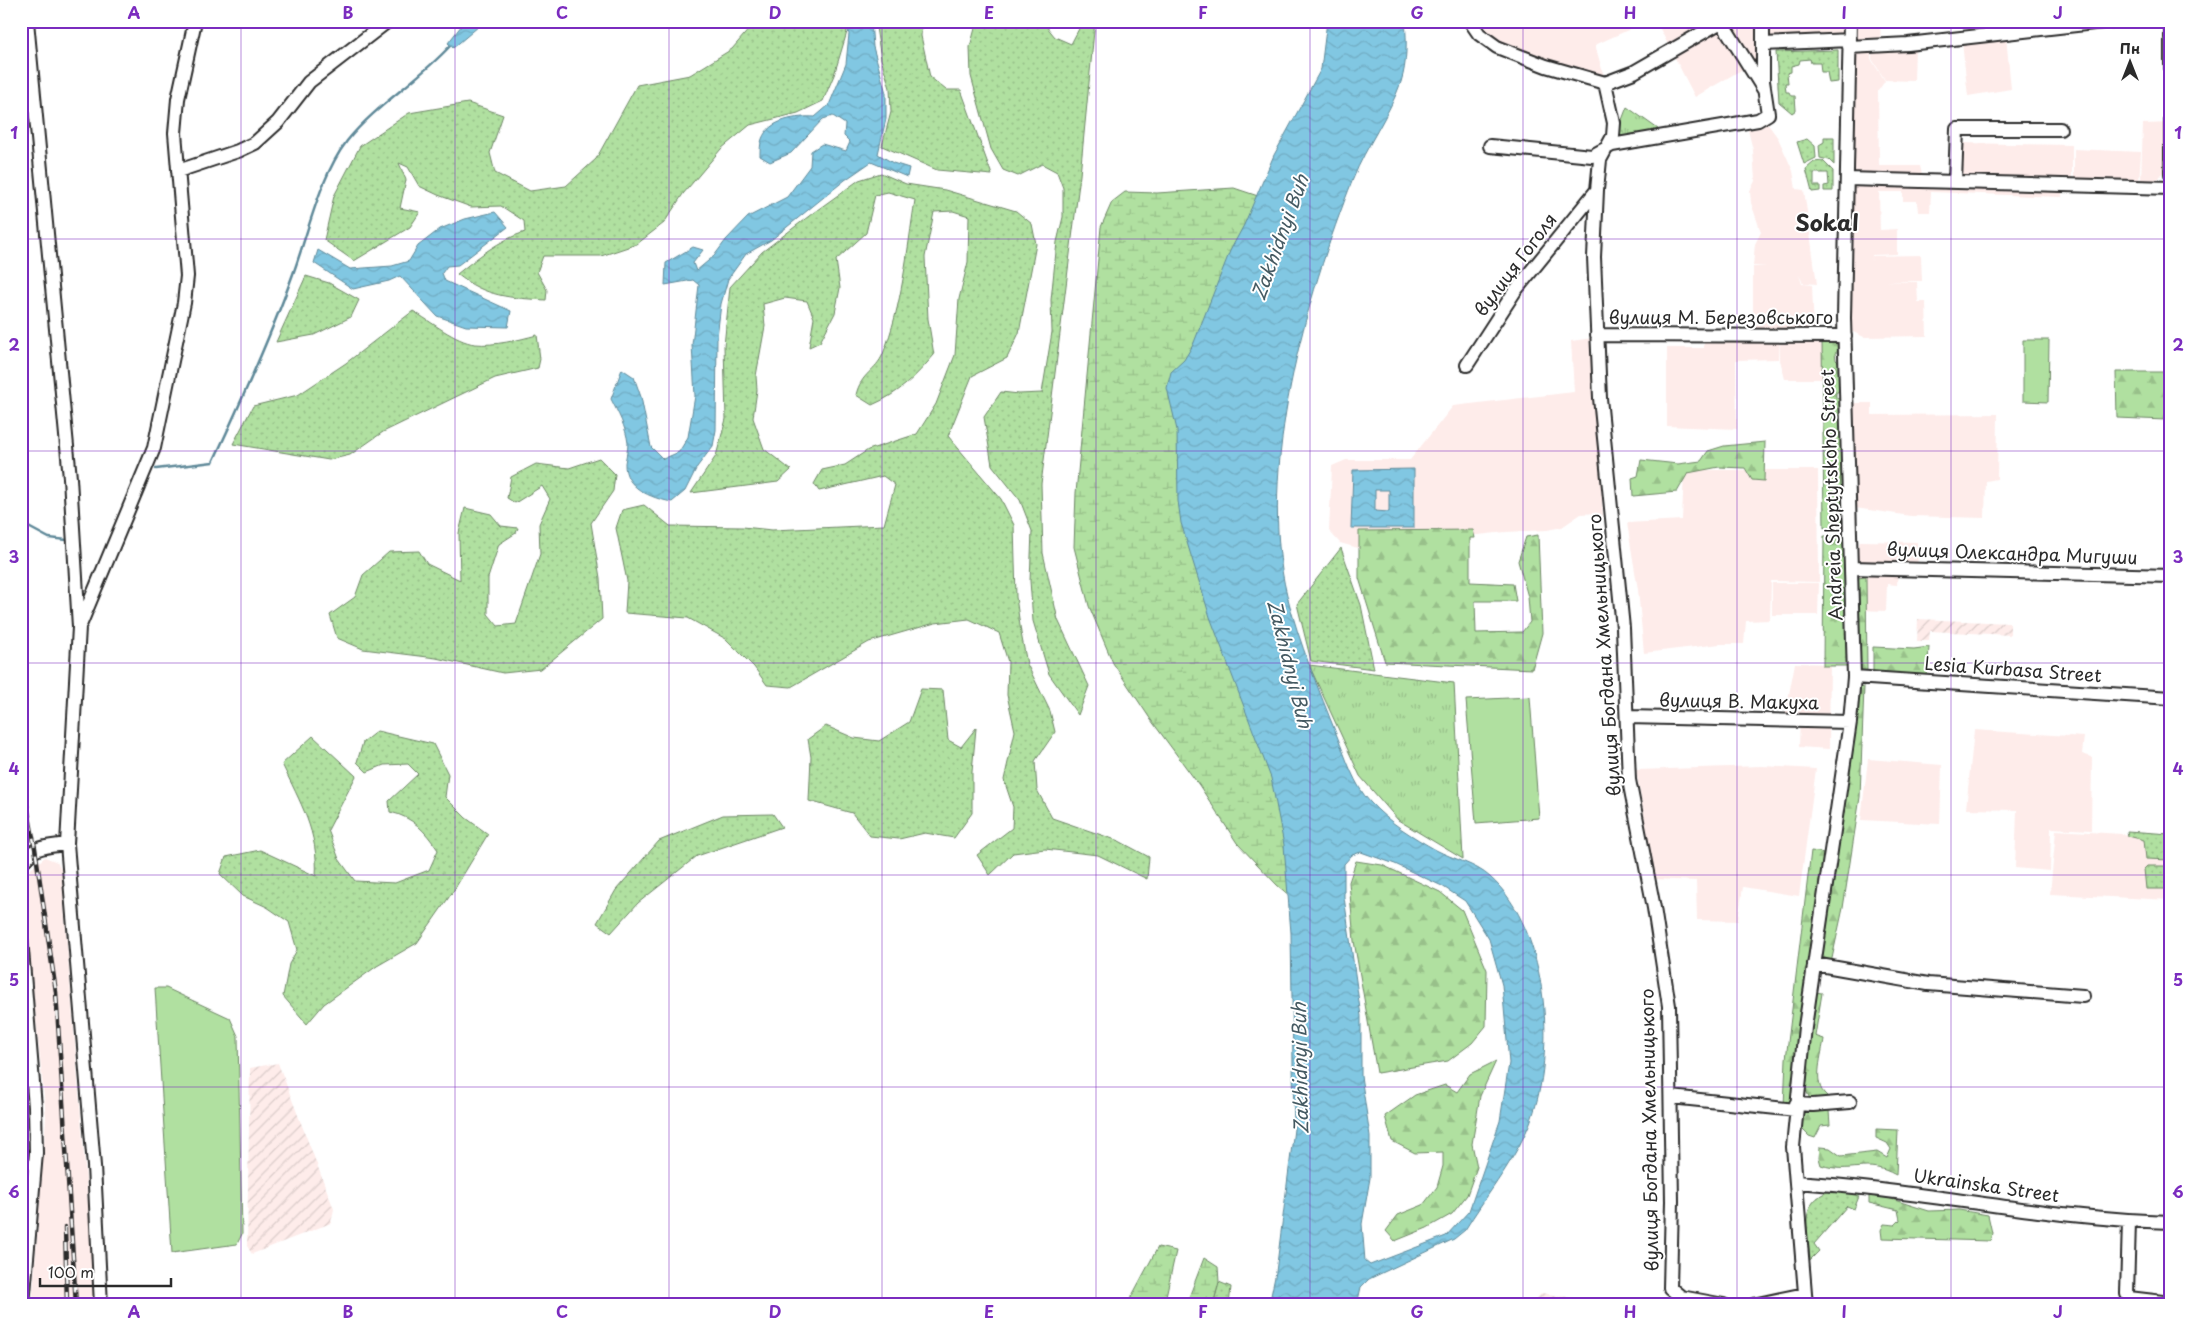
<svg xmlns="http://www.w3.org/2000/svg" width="2192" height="1326" font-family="'Playpen Sans',sans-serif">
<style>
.built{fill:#feecea}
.industrial{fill:url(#industrial-furrows)}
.grass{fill:url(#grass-dots);stroke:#6e8666}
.forest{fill:url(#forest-firs);stroke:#6e8666}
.wetland{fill:url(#wetland-marsh);stroke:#6e8666}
.park{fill:url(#park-tufts);stroke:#6e8666}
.garden{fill:#b0e0a0;stroke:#6e8666}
.water{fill:url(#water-waves);stroke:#5f8999;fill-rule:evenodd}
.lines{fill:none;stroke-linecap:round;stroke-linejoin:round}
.stream{stroke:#5f8999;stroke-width:2.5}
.minor-casing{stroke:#2b2b2b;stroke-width:16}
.minor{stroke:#fff;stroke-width:12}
.rail-casing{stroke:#2b2b2b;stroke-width:4.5}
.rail{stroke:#fff;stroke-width:2.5;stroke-dasharray:8;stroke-linecap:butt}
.grid{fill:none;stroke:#7b2cbf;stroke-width:1;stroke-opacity:0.55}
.labels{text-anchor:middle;stroke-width:4;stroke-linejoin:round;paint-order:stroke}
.street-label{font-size:18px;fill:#2b2b2b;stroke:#fff}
.water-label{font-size:19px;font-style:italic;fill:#455a62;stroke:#fff}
.district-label{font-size:22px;font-weight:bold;fill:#2b2b2b;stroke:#fff}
.neatline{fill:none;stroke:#7b2cbf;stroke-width:2}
.grid-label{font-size:16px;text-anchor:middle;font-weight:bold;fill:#7b2cbf}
</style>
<defs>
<pattern id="industrial-furrows" width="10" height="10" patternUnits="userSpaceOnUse" patternTransform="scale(1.25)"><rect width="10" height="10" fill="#feecea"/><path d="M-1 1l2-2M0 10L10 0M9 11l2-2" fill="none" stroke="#dacbc9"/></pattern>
<pattern id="grass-dots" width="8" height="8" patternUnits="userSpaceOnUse" patternTransform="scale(1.25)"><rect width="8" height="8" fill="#b0e0a0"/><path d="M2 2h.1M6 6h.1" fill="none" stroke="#98c08a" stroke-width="1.8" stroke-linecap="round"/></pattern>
<pattern id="forest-firs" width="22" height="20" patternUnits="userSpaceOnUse" patternTransform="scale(1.25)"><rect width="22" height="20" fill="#b0e0a0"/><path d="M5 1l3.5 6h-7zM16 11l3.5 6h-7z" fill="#98c08a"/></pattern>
<pattern id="wetland-marsh" width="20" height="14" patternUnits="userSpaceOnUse" patternTransform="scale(1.25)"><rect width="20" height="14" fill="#b0e0a0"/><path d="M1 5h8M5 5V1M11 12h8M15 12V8" fill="none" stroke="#98c08a"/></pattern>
<pattern id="park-tufts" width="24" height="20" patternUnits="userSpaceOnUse" patternTransform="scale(1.25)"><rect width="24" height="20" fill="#b0e0a0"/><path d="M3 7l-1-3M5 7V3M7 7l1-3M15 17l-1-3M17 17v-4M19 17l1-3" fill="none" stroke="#98c08a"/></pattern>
<pattern id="water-waves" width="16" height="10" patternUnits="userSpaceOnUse" patternTransform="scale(1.25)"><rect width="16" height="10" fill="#81c7e2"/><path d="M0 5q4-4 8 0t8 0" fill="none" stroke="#70abc2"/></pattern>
</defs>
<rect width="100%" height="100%" fill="#fff"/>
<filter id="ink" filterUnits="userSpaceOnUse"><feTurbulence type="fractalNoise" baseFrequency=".02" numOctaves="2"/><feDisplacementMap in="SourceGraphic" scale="10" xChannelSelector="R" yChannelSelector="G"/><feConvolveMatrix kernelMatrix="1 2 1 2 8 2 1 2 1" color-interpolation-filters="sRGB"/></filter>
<g filter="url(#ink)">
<path class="built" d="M1485,21H1648L1595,45L1604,76L1599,77L1498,41L1486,32Z
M1656,21H1757L1760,59L1695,97Z
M1767,21H1847L1844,35L1768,38Z
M1848,21H1880L1881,49H1871V59L1885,81L1878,91L1879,166H1920L1922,174H1949L1958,143L2072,145V180L2063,179L2062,197L1931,192L1930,212H1918L1917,201H1903V192H1879L1880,230L1897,229V254L1872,255L1871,263L1872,256L1921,255L1922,281H1884L1917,282L1918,302H1926L1927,336L1864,337L1853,332H1836L1841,127L1850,126Z
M2006,36L2011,89L1968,96L1962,42Z
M1915,48L1914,81L1885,80L1872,59V51Z
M1767,123L1778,138L1793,171L1796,189L1804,190L1817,284L1803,283L1799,275L1802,284L1812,285L1814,332H1828L1829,379H1785L1780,360L1779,329H1753V267H1767L1753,266L1755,244L1761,232L1751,203L1750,191L1755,181L1753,150L1747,126Z
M2171,123L2165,169L2159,178L2152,182L2141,181L2143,124Z
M2074,149L2141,152L2139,182L2074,180Z
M1593,338L1603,518L1598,513L1581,514L1562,527L1547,530L1506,532L1358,548L1340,543L1329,531L1332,466L1346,460H1410L1453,406L1574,392L1571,341Z
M1779,338V359L1736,360L1737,429L1667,426V348H1704V339Z
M1852,403H1872V415L1998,414L1997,479L1986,481L1985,518L1911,516L1855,508Z
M1684,470H1818L1819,582L1771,581L1770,620L1746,621L1744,644H1720L1644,653L1638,590L1627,523L1682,520Z
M1860,541L1917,542L1918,574L1898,572L1897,585L1887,584L1886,611L1859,610L1857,553Z
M1772,583H1819L1818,615H1772Z
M1795,663L1830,664L1829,749L1799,747L1800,716L1785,715Z
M1974,730L2084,737L2082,754L2092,757L2091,830L2051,828L2050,871L2015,868L2017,810L1966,809Z
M1868,759L1942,765L1940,824L1861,820Z
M1762,766L1816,769L1799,896L1743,887L1738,921L1697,920L1696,881L1655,879L1636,770Z
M2056,830L2171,837V900L2050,894Z
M45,857L57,862L61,869L96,1305H32L46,1117L24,902L25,874Z"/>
<path class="industrial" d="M1918,619L2010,623V635L1930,631L1929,641H1917Z
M278,1063L334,1209L331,1223L252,1254L247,1246L250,1068Z
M1542,1293L1600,1302L1612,1305H1530Z"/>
<path class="grass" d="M756,21H842L847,32L834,75L823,101L798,113L750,125L721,149L683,194L664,223L637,244L601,256H543L537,272L547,290L546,300C511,298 485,297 457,274C478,257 499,240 525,232L524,221L501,206L471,207L438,195L419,186L408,167L399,163L406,180L400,208L420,212L410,227L354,261L324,240L334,196L360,146L409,113L468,103L503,115L490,153L495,173L530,191L566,186L596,159L637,85L690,75L732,49Z
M875,21H922L921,36L930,77L946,90H961L992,175L937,170L882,146L891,112L890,88L881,59Z
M977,21H1042L1055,37L1071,44L1083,21H1095L1080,175L1041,484L1043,553L1058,620L1089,686L1078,715L1049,674L1033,621L1030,581L1032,531L1020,500L992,465L984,417L1001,392L1019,394L1042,393L1052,332L1051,300L1057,242L1063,217V188L1057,172L1042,164L1018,176L1003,170L991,149L971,76L970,47Z
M1838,50V82L1829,83L1827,72H1821L1820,63H1811L1810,59L1800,60L1799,64L1791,66V72L1787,73L1788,83H1785L1786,92H1789L1791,96H1795L1796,110L1792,113L1779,102L1776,52Z
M1824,137H1834V165L1829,160L1820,158L1819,145L1824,142Z
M1807,139L1815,146L1816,158L1804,164L1797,142Z
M1823,161L1833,171V191H1824V186L1829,185L1828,173H1814V186H1820V191L1812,192L1806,169L1814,162Z
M881,173L906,184L945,190L1016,211L1032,224L1036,244L1019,333L1007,358L972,376L948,436L1001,499L1014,525L1016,597L1021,633L1027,664L1050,711L1055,732L1035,761L1037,790L1052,818L1119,841L1149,857L1147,879L1098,855L1045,849L1013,853L990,875L977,855L1012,828L1013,807L1004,780L1015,731L1007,695L1008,662L999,633L969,619L935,623L869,642L791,687L767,685L754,667L726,639L688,618L625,613L627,581L616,528L622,510L644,505L670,526L743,527L772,530L884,525L895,485L883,476L819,491L814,484L822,470L845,465L868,450L917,434L936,404L955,355L959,299L968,262L969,216L953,211L934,212L925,257L928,319L934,355C915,377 900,393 872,405L856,395C861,373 876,371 883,354C902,306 907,252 915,200L888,192L875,195L866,233L836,260L840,288L835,313L820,342L809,347L814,318L807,301L785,298L763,304L765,326L756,376L757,390L753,418L764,449L791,470L778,482L691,493L716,456L726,419L724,346L730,287L762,252L813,213L859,180Z
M306,276L329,283L359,300L351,317L314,335L276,342Z
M413,311C430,321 456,342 475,344C495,346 518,340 537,335L540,359L538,368L495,378L383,432L350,455L329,460L233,444L253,406L298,395L346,363Z
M599,458L615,474L613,491L591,523L600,578L602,619L541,669L503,673L436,658L363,649L337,638L330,615L355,597L363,575L389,552L419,551L427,564L460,580L459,533L465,508L491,514L501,526L518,528L516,533L499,544L488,578V614L498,626L516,624L540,554L539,524L550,499L542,486L515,503L507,498L511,477L536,464L569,468Z
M1341,548L1361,605L1374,669L1311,661L1297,604Z
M921,689L943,690L948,740L961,747L976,728L972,772V813L954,838L925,833L899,839L870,836L852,813L809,801L811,757L808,739L826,726L854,738L879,741L909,722Z
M377,731L433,744L448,774L445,797L466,818L488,834L454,890L417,943L377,966L324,1004L307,1024L283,996L289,964L297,950L289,922L267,907L243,896L220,874L226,857L260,850L316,876C319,833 300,802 282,764L313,736L356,776L328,830L339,859L355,881L395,883L429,870L438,850C425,831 413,817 390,812L389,801L418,774L408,764L384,765L367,772L357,762L363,742Z
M773,814L782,827L697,856L638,903L611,933L597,923L616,890L659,841L723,815Z
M2127,831L2170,834V860L2146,859L2144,840L2128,836Z
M2147,866H2170V889H2146L2144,869Z
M1832,1190L1860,1194L1854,1209L1847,1206L1814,1244L1819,1251L1810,1260C1808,1230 1797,1202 1832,1190Z
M1219,1282L1231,1287L1229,1305H1213Z"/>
<path class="forest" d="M1822,339L1840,340V350L1835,353L1836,360L1839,363L1840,390L1836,393V398L1841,399L1846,528H1824Z
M2116,372H2167L2166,420L2117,418Z
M1765,442L1764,481L1752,480L1745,468L1719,467L1688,473L1677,492L1633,496L1632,478L1638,476L1641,460L1678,464L1701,461L1708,451L1724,446Z
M1473,530L1475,538H1470V582L1513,584L1516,601H1475L1476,633L1522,632L1530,622L1528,597L1518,561L1526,537L1538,535L1542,633L1532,669L1385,662L1359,578V531Z
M1824,536L1846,537L1849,666H1823Z
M1866,577L1867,672H1858L1857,578Z
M1873,647L1914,649L1929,647L1927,676L1873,672Z
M1864,687L1860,797L1843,908L1831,963L1820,961L1856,688Z
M1811,851L1825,853L1798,1035L1790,1106H1784L1786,1059Z
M1356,861L1382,865L1440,892L1462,910L1487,970L1486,1026L1472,1043L1448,1061L1377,1073L1354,941L1349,882Z
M1814,992L1822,993L1815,1036L1824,1039C1822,1054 1813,1081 1824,1093C1829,1099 1836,1102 1841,1109L1829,1111L1830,1125L1821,1126L1815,1138L1809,1136L1799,1126L1800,1109L1810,1099L1803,1084Z
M1496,1061L1480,1096L1472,1144L1477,1167L1467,1195L1452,1214L1427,1228L1395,1241L1386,1231L1398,1215L1423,1205L1437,1187L1443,1166V1152L1415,1153L1392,1141L1385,1116L1415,1095L1445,1085L1457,1092L1470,1074Z
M1876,1129L1898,1130L1896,1175C1865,1158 1852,1175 1821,1165L1819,1158L1820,1147L1830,1148L1841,1156L1877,1152L1887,1158L1891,1149L1887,1143L1876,1138Z
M1869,1196L1888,1198L1929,1211L1959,1210L1988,1215L1992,1233L1990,1241L1882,1238L1881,1230L1884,1224L1895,1225L1900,1220L1898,1210L1869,1203Z"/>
<path class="wetland" d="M1234,188L1261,197L1283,785L1297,902L1277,885L1237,843L1199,785L1151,720L1113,663L1089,606L1074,547L1076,493L1101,227L1112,202L1125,192L1157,193Z
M1158,1247L1176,1251L1164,1305H1127Z
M1204,1258L1218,1267L1219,1282L1213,1305H1186Z"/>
<path class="park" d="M1627,107L1658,129L1655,134L1618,138L1620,125Z
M1309,665L1454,683L1463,859L1398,820L1360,776Z"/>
<path class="garden" d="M2023,340H2049L2048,402L2023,401Z
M1530,697L1539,818L1476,823L1466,700Z
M155,988H166L230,1018L238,1036L242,1234L237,1244L172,1253Z"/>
<path class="water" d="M465,21H485L453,48L448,43Z
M845,21H871L873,47L886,93V119L878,154L893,163L909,168L907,177L871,162L845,180L771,240L746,254L728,279L721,304L717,337L716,430L713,446L697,467L685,491L672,502C651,498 624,488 625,463C626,456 628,450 628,443C626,427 618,413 611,399L622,369L634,377L641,397L651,447L663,459L679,452L688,437L695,396L692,345L699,285L693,280L665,285L666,263L693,247L703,250L693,263L696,271L714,256L726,240L748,217L787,197L810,166L811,151L822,144L846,151L850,142L844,136L845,124L833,116L823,119L791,153L770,162L760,156C760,151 760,144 762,139C769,119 798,116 815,117L829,105L846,64L849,34Z
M1327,21H1405C1407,41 1407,63 1401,82C1389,116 1366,146 1353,179C1306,297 1256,470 1287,595C1299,643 1319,690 1337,736C1346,758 1354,785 1370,802C1388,822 1413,837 1436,850C1453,859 1476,864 1490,877C1550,930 1559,1062 1526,1132C1510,1167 1485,1197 1465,1230L1454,1239L1369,1279L1361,1287L1357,1305H1269L1276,1272L1294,1129L1291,933L1284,845L1271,778L1210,617L1181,523L1178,501L1177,430L1167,388L1171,372L1184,360L1193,345L1230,251L1244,225L1274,155L1321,69ZM1361,852L1395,864L1442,886L1465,901L1489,939L1502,985L1509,1063L1500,1121L1469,1211L1446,1236L1370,1265L1365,1261L1362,1224L1370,1178V1136L1361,1076V1016L1344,897V864L1352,855Z
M495,212L508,227L458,265L447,266L442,273L445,281L511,311L508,327L466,326L437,316L400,276L389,281L353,289L314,263L318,250L350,269L392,266L409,261L418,246L440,229L465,219Z
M1414,469V528H1351L1353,470ZM1375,490H1389V512L1375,511Z"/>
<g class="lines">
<path class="stream" d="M156,469L213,462C242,400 270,338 293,274C308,233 320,176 347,141C375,106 419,80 450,46
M21,523L49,538L67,540"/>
<defs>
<path id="minor" d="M27,21L70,478L79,627L67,844L94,1166L101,1305
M1470,21L1479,34L1497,47L1546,66L1605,83L1634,72L1721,22
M1721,21L1764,90
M2171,21V174
M1763,44L1850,40
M1849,47L1908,44L2112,21
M1605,83L1614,123L1613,136L1600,160L1597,190L1594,257L1600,398L1623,628L1629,780L1654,908L1669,1006L1672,1201L1670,1288L1681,1297L1724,1305
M1490,146L1592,156L1612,145L1758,120L1768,114L1763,81V21
M178,171L238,151L255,143L278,122L309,82L388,21
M1847,179L2171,188
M1955,181L1957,129H2060
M1597,335L1845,336
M1467,365L1515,291L1597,190
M1852,568L2171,576
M81,623L154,448L184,303L187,276L175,133L178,99L195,21
M1854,677L2171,698
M1627,717L1850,722
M21,865C34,845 45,847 67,844
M21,938L35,1107L36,1153L23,1305
M1814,964L1928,984L2083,996
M1671,1097L1796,1110
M1796,1104L1813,1105L1850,1102
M1796,1182C1922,1190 2045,1219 2171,1222
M2129,1221L2127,1294L2129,1298L2171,1303
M1753,1305L1805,1294
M1806,1305L1793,1147L1805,1027L1850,722L1854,677L1844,318L1850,21"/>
</defs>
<use href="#minor" class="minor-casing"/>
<use href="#minor" class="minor"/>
<defs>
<path id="rail" d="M21,775L35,848L56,992L76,1305
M65,1227L67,1305"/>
</defs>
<use href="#rail" class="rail-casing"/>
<use href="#rail" class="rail"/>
</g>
</g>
<path class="grid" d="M241,21V1305M455,21V1305M669,21V1305M882,21V1305M1096,21V1305M1310,21V1305M1523,21V1305M1737,21V1305M1951,21V1305M21,239H2171M21,451H2171M21,663H2171M21,875H2171M21,1087H2171"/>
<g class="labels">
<g class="street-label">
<text transform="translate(1516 265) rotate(-53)" y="6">вулиця Гоголя</text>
<text x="1721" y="324">вулиця М. Березовського</text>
<text transform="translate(1832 495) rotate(-92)" y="6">Andreia Sheptytskoho Street</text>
<text transform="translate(2012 554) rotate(2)" y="6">вулиця Олександра Мигуши</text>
<text transform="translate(1605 655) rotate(-94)" y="6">вулиця Богдана Хмельницького</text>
<text transform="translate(2013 670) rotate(4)" y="6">Lesia Kurbasa Street</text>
<text transform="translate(1739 702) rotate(1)" y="6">вулиця В. Макуха</text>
<text transform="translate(1650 1130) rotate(-91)" y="6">вулиця Богдана Хмельницького</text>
<text transform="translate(1986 1186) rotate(8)" y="6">Ukrainska Street</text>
</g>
<g class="water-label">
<text transform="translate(1280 237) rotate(-70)" y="7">Zakhidnyi Buh</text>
<text transform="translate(1290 664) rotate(76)" y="7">Zakhidnyi Buh</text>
<text transform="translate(1300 1068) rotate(-91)" y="7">Zakhidnyi Buh</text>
</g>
<g class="district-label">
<text x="1827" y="231">Sokal</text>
</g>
</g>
<rect width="2192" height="1326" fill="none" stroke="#fff" stroke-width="55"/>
<g transform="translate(2130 62)" stroke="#ffffff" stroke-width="4" paint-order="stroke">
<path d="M0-4L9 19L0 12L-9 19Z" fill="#2b2b2b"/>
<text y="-8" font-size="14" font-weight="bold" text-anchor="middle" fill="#2b2b2b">Пн</text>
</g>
<path d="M40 1278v8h131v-8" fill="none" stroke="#2b2b2b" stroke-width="2.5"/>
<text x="48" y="1278" font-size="15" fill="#2b2b2b" stroke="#ffffff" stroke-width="4" paint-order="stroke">100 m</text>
<rect x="28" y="28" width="2136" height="1270" class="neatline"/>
<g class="grid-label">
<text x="134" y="19">A</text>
<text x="348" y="19">B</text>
<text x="562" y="19">C</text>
<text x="775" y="19">D</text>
<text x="989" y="19">E</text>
<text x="1203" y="19">F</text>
<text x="1417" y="19">G</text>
<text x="1630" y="19">H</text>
<text x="1844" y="19">I</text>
<text x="2058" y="19">J</text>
<text x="14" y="139">1</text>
<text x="2178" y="139">1</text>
<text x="14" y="351">2</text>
<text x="2178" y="351">2</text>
<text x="14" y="563">3</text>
<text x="2178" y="563">3</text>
<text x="14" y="775">4</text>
<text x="2178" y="775">4</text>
<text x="14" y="986">5</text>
<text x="2178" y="986">5</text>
<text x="14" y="1198">6</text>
<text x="2178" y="1198">6</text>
<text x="134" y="1318">A</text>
<text x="348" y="1318">B</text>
<text x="562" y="1318">C</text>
<text x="775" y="1318">D</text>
<text x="989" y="1318">E</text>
<text x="1203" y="1318">F</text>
<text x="1417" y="1318">G</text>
<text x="1630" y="1318">H</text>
<text x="1844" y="1318">I</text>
<text x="2058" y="1318">J</text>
</g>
</svg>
